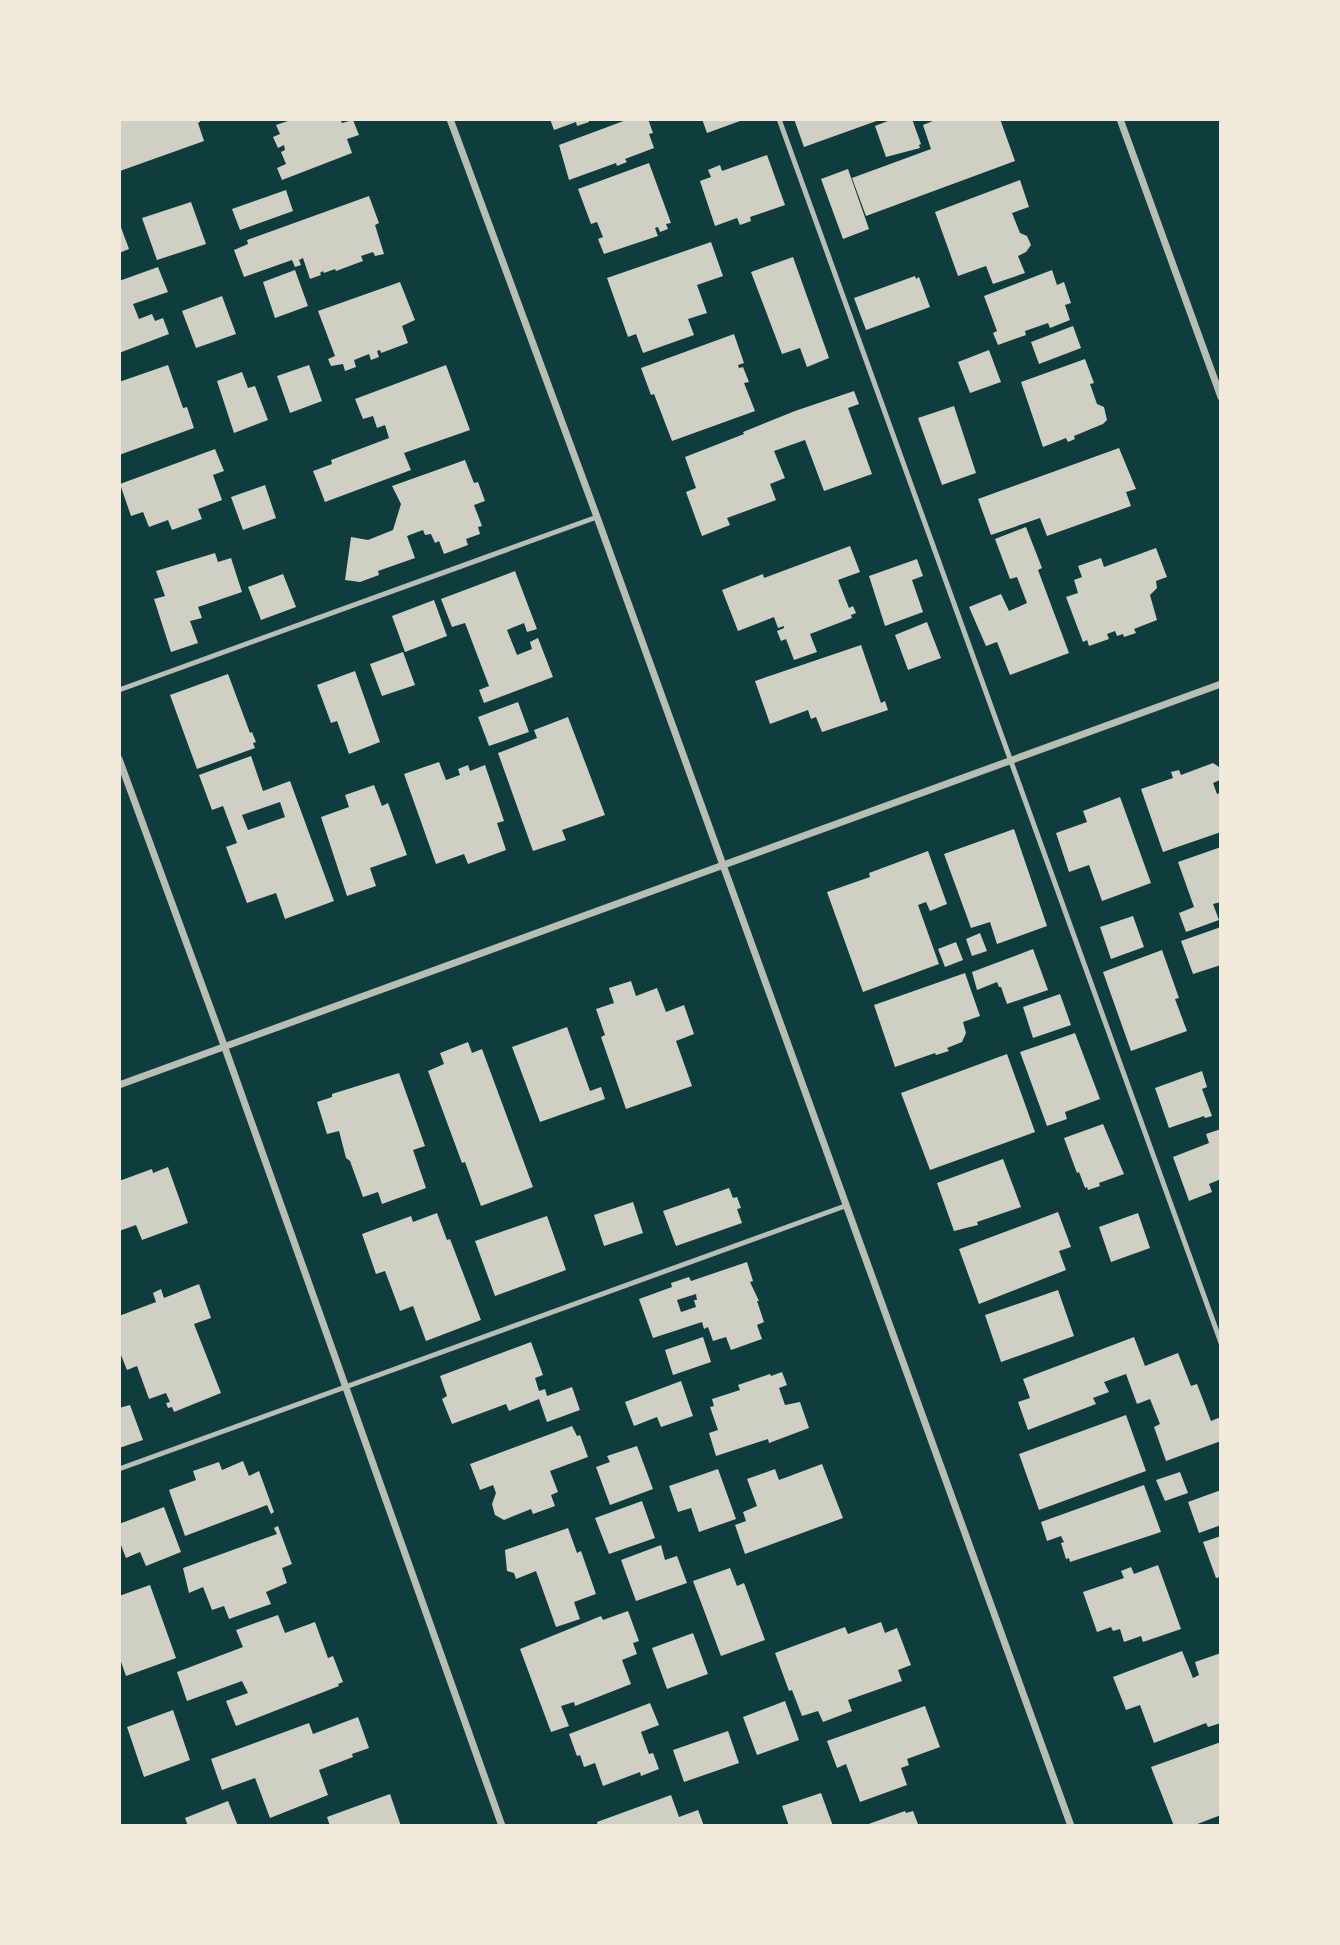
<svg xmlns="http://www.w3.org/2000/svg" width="1340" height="1945" font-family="'Times New Roman',serif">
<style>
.building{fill:#cfcfc3;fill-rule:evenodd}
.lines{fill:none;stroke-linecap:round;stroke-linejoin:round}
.service{stroke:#b8beb3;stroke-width:5}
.minor{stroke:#b8beb3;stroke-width:7}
</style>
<rect width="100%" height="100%" fill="#0f3d3e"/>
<path class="building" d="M119,119H199L200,122L198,123L204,141L120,171Z
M294,119L305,121L340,119L342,123L353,120L359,135L347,139L352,153L282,180L277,168L286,164L281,152L285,150L284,145L278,148L273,137L280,134L276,125Z
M550,119H588L589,122L577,126L576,122L554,130Z
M629,119H648L653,133L649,134L654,148L625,159L627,162L617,166L616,163L569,180L559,145Z
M702,119H739L740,121L707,133Z
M794,119H882L804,147Z
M893,119H912L921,144L919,145L920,148L886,157L875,126Z
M938,119H1000L1015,161L866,216L852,178L931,149L923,125Z
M767,155L785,205L750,217L751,221L740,225L737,218L715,226L700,181L711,177L708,170L720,165L722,171Z
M649,163L671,223L666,224L668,229L660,232L658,227L655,228L658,236L604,254L598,239L603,237L597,222L591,224L578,189Z
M848,169L869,229L843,239L821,179Z
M1020,180L1029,207L1012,213L1020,233L1027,236L1031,245L1026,252L1018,256L1025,273L993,284L986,266L958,276L935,212Z
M286,190L293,211L240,230L232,209Z
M369,196L379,223L375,225L384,254L375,256L373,252L361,256L363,261L336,271L335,269L324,273L323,271L320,273L321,275L310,279L303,258L299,260L301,265L295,267L292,260L244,277L234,250L248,244L247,240Z
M191,202L206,244L157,260L142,218Z
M119,222L129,249L119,253Z
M711,242L723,276L697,285L707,313L688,319L694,335L643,353L636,334L628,337L607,278Z
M793,257L829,358L807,367L800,348L782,354L751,272Z
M158,267L168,292L133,304L139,319L152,314L155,321L163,318L169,334L119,353V281Z
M295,270L308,306L275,318L263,282Z
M1052,270L1057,285L1064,282L1071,303L1065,305L1070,320L1050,328L1048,323L1025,331L1026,335L998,345L993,333L997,331L984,296Z
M915,276L916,279L919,277L930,307L866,330L854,298Z
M400,282L415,320L402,326L408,343L381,353L380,350L377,351L379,357L371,360L369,354L354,360L356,367L345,371L343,364L331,366L328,359L335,356L318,311Z
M222,296L236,334L196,348L182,311Z
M1073,326L1081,348L1039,364L1031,342Z
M734,334L744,363L738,365L739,368L743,367L749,382L744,383L755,411L672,441L654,394L651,395L641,368Z
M989,350L1001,382L970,393L958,362Z
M1085,359L1094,383L1090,384L1097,404L1104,407L1107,420L1103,424L1074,436L1075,439L1068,442L1066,438L1043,447L1021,382Z
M168,365L183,408L187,407L194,428L119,455V382Z
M309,365L322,401L290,413L277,376Z
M446,365L470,430L404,453L411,470L325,502L313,471L332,464L331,460L389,438L385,425L377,428L373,416L363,419L355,399Z
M242,372L248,388L255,386L268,420L234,433L217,381Z
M854,391L859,404L848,408L872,474L824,491L805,440L774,451L785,478L770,484L776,500L727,518L730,525L702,536L686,492L696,488L685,457L744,434L743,432L795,411Z
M954,406L976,473L942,485L918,418Z
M1119,448L1136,489L1126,492L1131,506L1047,536L1040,518L991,535L978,499Z
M215,449L224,471L213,475L222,500L198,509L202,519L172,530L168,520L149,527L143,512L131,516L120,484Z
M465,460L474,483L478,482L485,501L474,505L482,526L478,527L480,534L466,539L468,545L444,554L439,541L435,543L431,534L425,535L423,530L407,536L415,558L378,571L379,575L360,582L345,580L351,537L368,540L393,530L401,504L392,486Z
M265,485L276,518L243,530L231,497Z
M1026,527L1042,568L1038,570L1069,653L1010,675L997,642L986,646L969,607L1001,594L1009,611L1027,603L1017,577L1010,579L995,539Z
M850,546L860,572L838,580L849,608L853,606L856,613L851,615L852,618L810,634L817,652L794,660L786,639L781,641L777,631L784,628V626L778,628L774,617L738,631L722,590L763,574L764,578Z
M1156,548L1167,577L1156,581L1157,588L1150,595L1157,620L1134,629L1136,633L1124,637L1123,634L1117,636L1115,631L1107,634L1109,639L1089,646L1087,640L1083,642L1066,597L1078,593L1074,580L1082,577L1078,566L1101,558L1104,567Z
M215,553L218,562L231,558L242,592L198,607L202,618L190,621L198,643L171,652L154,599L165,596L156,571Z
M917,559L923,576L912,580L923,612L885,626L869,576Z
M515,571L537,629L527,632L524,623L507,630L517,655L532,649L530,642L538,638L553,677L484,703L479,690L489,686L465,623L452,627L441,599Z
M283,574L296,607L261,620L248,587Z
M434,600L447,636L405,652L392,616Z
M927,622L941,658L908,670L895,635Z
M861,645L881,703L885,701L888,710L822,732L816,717L811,719L808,710L770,724L755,681Z
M403,652L415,685L382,696L370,664Z
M355,671L380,742L349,754L337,721L331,723L317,685Z
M228,674L250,733L252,732L256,742L253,743L255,748L197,769L170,695Z
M518,702L529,732L489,746L478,717Z
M568,717L605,815L562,830L566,840L533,851L498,753L537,738L534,730Z
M251,756L263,791L290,781L334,901L285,919L276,893L247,903L226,847L237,843L223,806L212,810L199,775ZM280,802L285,817L248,830L242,815Z
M439,762L446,780L460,775L458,769L468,765L470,771L485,765L504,821L497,823L506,850L468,864L464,854L436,864L404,774Z
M1213,763L1219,767L1221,772L1220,780L1213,783L1217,794L1221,793V832L1163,852L1141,789L1173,778L1171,772L1179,770L1181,775Z
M374,785L382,806L388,803L407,855L370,868L376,886L347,896L321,817L349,807L345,795Z
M1120,797L1151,883L1102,901L1089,865L1069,872L1056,833L1087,822L1083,811Z
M1014,829L1047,926L997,944L990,922L971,928L944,854Z
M1221,847V902L1213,904L1219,920L1186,932L1179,913L1194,907L1178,862Z
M928,851L947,904L930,911L926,902L918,905L939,964L863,992L827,892L870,877L869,873Z
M1133,916L1144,947L1111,959L1100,927Z
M1221,927V965L1193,974L1181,941Z
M980,933L987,951L972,956L966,939Z
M956,942L963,960L945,967L938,949Z
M1033,949L1048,990L1007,1004L1001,987H999L997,982L977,990L972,972Z
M1162,950L1179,998L1175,999L1187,1031L1131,1051L1103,972Z
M965,973L980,1016L963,1022L966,1033L962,1042L947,1048L949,1051L936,1055L935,1053L895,1067L874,1005Z
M631,981L636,996L657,988L666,1012L684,1005L694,1034L676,1041L692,1086L626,1109L601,1037L605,1035L596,1009L614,1003L609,988Z
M1060,994L1071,1025L1033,1038L1023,1007Z
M567,1027L590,1091L601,1087L605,1099L540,1122L512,1047Z
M1075,1033L1100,1099L1065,1112L1067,1119L1047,1126L1020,1052Z
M468,1042L472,1053L482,1049L533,1187L481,1206L465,1162L462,1163L428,1071L444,1064L440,1053Z
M1007,1054L1035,1132L930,1170L901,1093Z
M1202,1071L1207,1087L1202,1089L1212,1116L1205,1118L1204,1116L1169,1128L1155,1088Z
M399,1073L425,1146L413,1150L426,1188L382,1204L378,1192L363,1197L350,1161L346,1158L339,1131L327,1134L317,1102L332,1097V1094Z
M1103,1124L1124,1174L1099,1183L1100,1186L1088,1190L1087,1187L1085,1188L1079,1172L1077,1173L1064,1138Z
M1221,1129V1179L1209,1184L1212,1192L1189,1201L1173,1157L1209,1143L1206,1134Z
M1003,1159L1021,1207L977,1222L978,1225L954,1231L937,1183Z
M168,1167L188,1223L142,1240L136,1225L119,1231V1181L152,1169L153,1173Z
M729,1188L733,1198L737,1197L741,1208L737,1209L742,1223L676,1246L663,1211Z
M633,1202L643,1233L604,1246L594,1215Z
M1058,1212L1071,1247L1059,1251L1066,1270L979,1304L959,1249Z
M437,1213L447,1240L450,1239L481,1320L426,1341L413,1306L400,1311L385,1271L376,1274L362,1234L411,1216L413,1222Z
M1138,1213L1150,1248L1111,1262L1099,1227Z
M547,1216L566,1270L495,1296L475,1241Z
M747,1262L753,1281L750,1282L759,1301H757L764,1322L757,1325L762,1339L731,1350L726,1337L713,1341L708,1327L704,1329L702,1322L653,1338L639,1299L672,1287L671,1283L689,1277L691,1281ZM696,1294L697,1300H694L696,1307L681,1312L677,1300Z
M199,1284L211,1318L194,1324L221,1393L174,1412L172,1407L168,1408L166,1403L170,1402L166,1393L149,1399L137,1366L127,1370L119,1350V1316L156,1302L153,1293L161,1289L164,1298Z
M1058,1290L1074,1336L1001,1362L985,1315Z
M703,1337L711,1362L673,1375L665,1350Z
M1134,1337L1145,1366L1178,1353L1191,1386L1197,1384L1211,1421L1221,1417V1441L1166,1461L1154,1427L1160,1424L1150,1399L1137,1404L1126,1374L1104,1382L1109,1392L1093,1398L1096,1404L1028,1430L1018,1402L1030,1398L1023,1379Z
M531,1342L543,1375L535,1378L539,1391L545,1389L547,1396L572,1387L580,1410L547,1422L539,1399L509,1411L506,1404L452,1424L442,1399L447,1396L440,1376Z
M782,1372L787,1385L779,1388L785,1405L800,1402L809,1428L769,1443L768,1439L716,1456L709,1433L718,1430L710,1407L714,1406L712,1399L740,1390L738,1385L770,1374L771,1376Z
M681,1381L693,1416L661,1427L657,1417L634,1426L625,1402Z
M130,1405L143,1440L119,1448V1408Z
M1126,1415L1146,1471L1039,1510L1019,1454Z
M572,1426L577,1436L580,1435L588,1457L550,1471L558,1492L551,1495L555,1506L533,1514L531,1509L504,1520L495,1515L492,1504L496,1493L493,1485L480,1490L470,1464Z
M637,1446L653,1489L610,1505L596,1467L610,1462L607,1456Z
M243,1461L249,1476L259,1471L274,1512L271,1514L267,1505L185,1536L169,1490L196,1480L193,1471L219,1462L222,1470Z
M822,1464L843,1518L745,1554L735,1525L746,1521L743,1512L757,1506L747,1479L775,1469L779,1480Z
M718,1469L736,1519L699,1532L691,1508L678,1512L669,1486Z
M1180,1472L1188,1493L1165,1501L1156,1480Z
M1144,1485L1161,1532L1070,1562L1069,1558L1066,1559L1061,1543L1064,1542L1061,1536L1047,1541L1041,1522Z
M1221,1490V1525L1199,1533L1188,1502Z
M642,1501L655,1538L609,1554L595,1518Z
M164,1507L181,1552L146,1566L140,1552L126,1558L119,1540V1524Z
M278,1526L292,1564L282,1568L287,1583L266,1592L271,1604L229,1619L224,1606L212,1610L203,1587L189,1593L183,1568L277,1534L274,1528Z
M568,1528L577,1553L581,1551L596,1594L574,1602L580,1619L556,1627L536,1571L516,1579L514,1573L507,1571L505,1550Z
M1221,1536V1577L1216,1578L1203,1542Z
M661,1545L665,1560L677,1556L687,1583L636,1601L621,1560Z
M1158,1565L1181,1629L1143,1642L1141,1636L1124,1642L1120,1629L1113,1631L1111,1627L1097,1632L1083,1592L1124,1578L1121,1571L1131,1567L1134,1574Z
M730,1568L737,1586L744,1583L765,1640L721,1656L693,1581Z
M150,1585L176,1658L126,1676L119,1656V1596Z
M628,1611L639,1641L633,1643L637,1654L622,1660L631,1684L575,1706L574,1702L561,1706L569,1726L551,1732L520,1649L601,1616L603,1620Z
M278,1615L285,1633L315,1622L328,1658L333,1656L343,1682L338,1684L339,1686L236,1726L226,1701L248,1693L242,1681L187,1701L177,1672L243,1647L236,1630Z
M881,1622L885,1633L897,1628L911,1665L898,1670L902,1681L848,1700L852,1711L823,1722L818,1711L802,1716L792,1690L789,1691L775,1653L845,1627L848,1634Z
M693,1633L708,1674L667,1689L652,1648Z
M1182,1651L1193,1678L1199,1675L1195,1662L1221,1653V1723L1208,1727L1206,1723L1154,1743L1140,1705L1126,1710L1113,1677Z
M785,1701L799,1740L757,1755L743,1717Z
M650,1703L659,1725L641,1732L649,1754L653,1753L659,1769L641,1776L640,1772L603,1786L595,1763L584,1767L580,1755L577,1756L569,1734Z
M925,1706L940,1747L907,1759L909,1765L901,1768L907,1785L860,1802L846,1764L837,1768L827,1741Z
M173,1710L190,1760L144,1777L127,1727Z
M358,1717L369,1748L352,1754L353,1757L319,1770L328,1795L270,1818L255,1778L222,1790L211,1759L309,1723L313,1734Z
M728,1731L739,1763L684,1782L673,1750Z
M1221,1742V1815L1192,1826H1174L1151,1767Z
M821,1793L833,1826H789L782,1806Z
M390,1794L401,1826H330L327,1817Z
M671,1795L679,1817L698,1810L704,1826H598L597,1822Z
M228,1801L238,1826H188L185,1818Z
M905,1811L906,1813L913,1811L918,1824L863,1826Z"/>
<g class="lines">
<path class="service" d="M779,119L1221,1343
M119,690L597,517
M119,1469L845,1206"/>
<path class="minor" d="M450,119L597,517L1071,1826
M1120,119L1221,397
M119,759L225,1048L502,1826
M119,1085L1221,684"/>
</g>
<rect width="1340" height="1945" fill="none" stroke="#f1e9da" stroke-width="242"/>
</svg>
